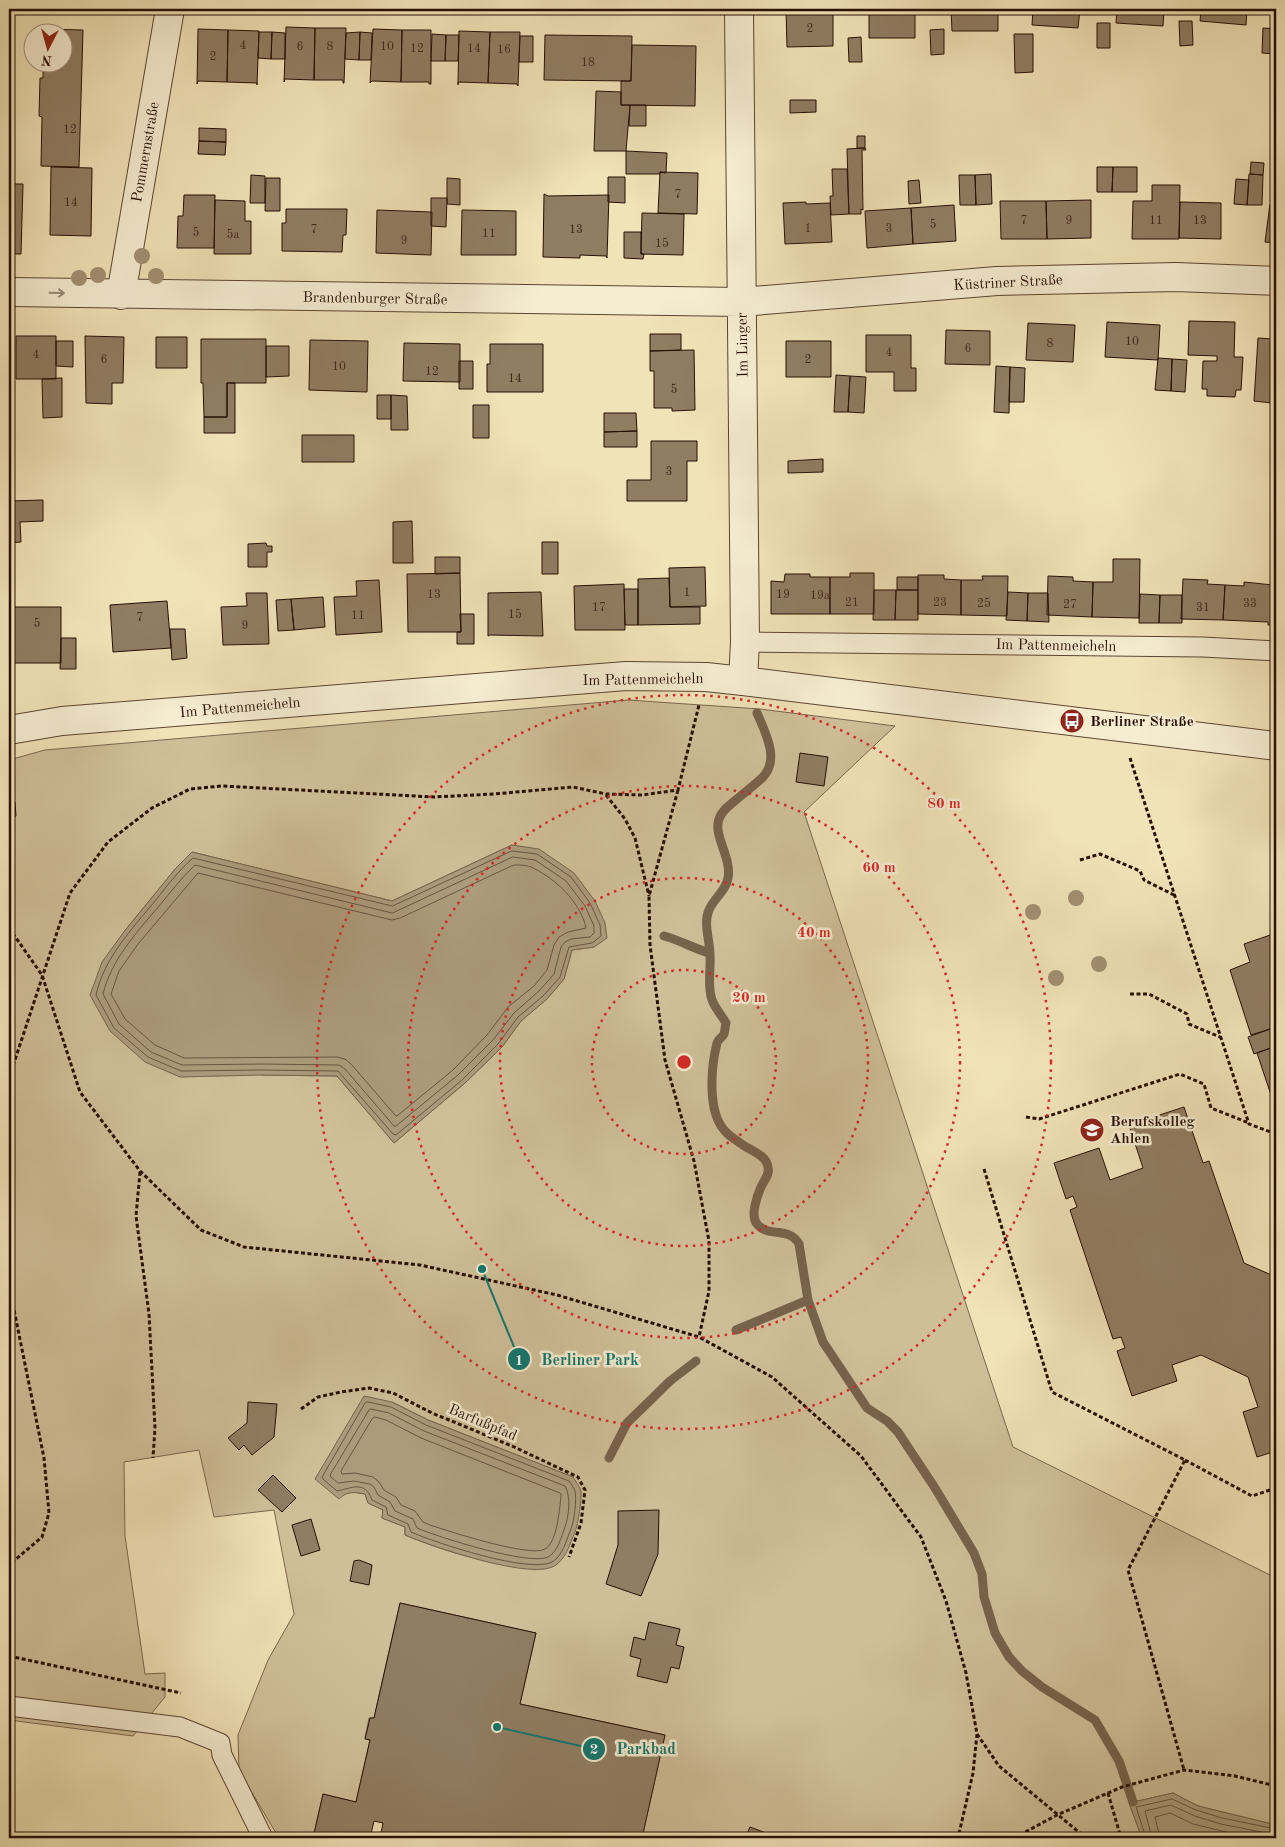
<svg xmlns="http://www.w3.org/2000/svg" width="1285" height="1847" font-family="'Old Standard TT',serif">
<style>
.green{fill:#cfbf99;stroke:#7b674e;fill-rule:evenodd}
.water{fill:#ac9b7b;stroke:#77634b}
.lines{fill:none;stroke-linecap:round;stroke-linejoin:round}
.shore{stroke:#6a5540;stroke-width:1}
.stream{stroke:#77634b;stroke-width:9}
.building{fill:#907d62;stroke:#270f04}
.service-casing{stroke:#5a4431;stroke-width:21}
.minor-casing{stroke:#5a4431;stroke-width:30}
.tertiary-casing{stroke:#5a4431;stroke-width:30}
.path{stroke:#270f04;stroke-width:3;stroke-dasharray:4 2.5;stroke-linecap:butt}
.service{stroke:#f6edd1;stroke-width:19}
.minor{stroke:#f6edd1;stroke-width:28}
.tertiary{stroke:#f6edd1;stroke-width:28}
.tree{fill:#a29072}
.oneway{stroke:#998975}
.ring{fill:none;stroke:#d62828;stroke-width:2.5;stroke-dasharray:2.5 5}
.labels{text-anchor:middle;stroke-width:5;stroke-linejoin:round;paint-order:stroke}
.number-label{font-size:12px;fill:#412a1c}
.street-label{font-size:15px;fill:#270f04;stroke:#f6edd1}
.poi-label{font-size:15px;font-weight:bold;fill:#270f04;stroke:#f6edd1;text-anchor:start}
.centre{fill:#d62828;stroke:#f6edd1;stroke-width:2.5}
.ring-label{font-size:15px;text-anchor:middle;font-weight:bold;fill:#d62828;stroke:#f6edd1;stroke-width:5;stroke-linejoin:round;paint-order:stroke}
.leader{fill:none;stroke:#0f766e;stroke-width:2}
.callout-dot{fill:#0f766e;stroke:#f6edd1;stroke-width:2}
.mark-label{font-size:15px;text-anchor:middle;font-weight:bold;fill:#fff}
.callout-label{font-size:16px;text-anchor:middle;font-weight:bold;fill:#0f766e;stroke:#f6edd1;stroke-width:5;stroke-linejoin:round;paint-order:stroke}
</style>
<rect width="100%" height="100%" fill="#f1e3b8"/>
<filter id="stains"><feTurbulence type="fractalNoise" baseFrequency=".004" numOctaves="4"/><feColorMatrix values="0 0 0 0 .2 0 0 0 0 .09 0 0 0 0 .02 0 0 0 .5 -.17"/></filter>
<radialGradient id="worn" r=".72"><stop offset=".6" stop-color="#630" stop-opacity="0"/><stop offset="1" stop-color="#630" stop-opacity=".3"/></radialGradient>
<path class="green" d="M628,700L760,709L895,726L804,812L1013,1447L1276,1578V1825L1198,1806L1173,1793L1129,1803L1142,1838H642L665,1735L520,1704L536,1633L400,1603L374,1718H369L365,1738L370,1740L356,1802L323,1794L313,1838H279L239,1771L238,1735L268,1660L294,1614L274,1510L214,1517L199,1450L124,1462L125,1536L145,1674L165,1673V1697L133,1736L9,1720V760L45,750ZM512,845L594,947L572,950L564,979L547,999L521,1021L502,1047L465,1083L394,1143L337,1076L262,1075L123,933L176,868L192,852L392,901ZM392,1402L428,1420L573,1477L581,1491L545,1569C497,1566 450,1554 405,1535V1527L382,1518L383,1510L368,1503L365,1494L353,1492L344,1494Z"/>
<path class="water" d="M512,845L539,849L574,873L595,901L605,923L607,938L594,947L572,950L564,979L547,999L521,1021L502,1047L465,1083L394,1143L337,1076L262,1075L180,1077L145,1062L110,1031L90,995L102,962L123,933L176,868L192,852L392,901Z
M364,1396L392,1402L428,1420L573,1477C575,1481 580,1486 581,1491C582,1498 578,1525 575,1532C570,1543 567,1557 556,1565C534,1582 431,1546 405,1535V1527L382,1518L383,1510L368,1503L365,1494C354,1492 347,1491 339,1499L315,1479Z
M1173,1793L1198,1806L1276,1825V1838H1142L1129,1803Z"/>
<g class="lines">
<path class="shore" d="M512,851L537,854L571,877L590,903L600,925L601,936L592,943L569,947L560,977L543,996L518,1017L498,1044L462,1080L396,1135L393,1134L338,1071L262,1070L181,1071L148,1057L114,1028L96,995C104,958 132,929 155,901C167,886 179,870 193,858L392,906Z
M513,857L535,860L566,881L585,906L594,926V933L590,937L571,939L565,942L561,947L554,974L539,991L514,1013L493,1040L458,1075L396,1126H394L345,1069L339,1065L262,1064L182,1065L151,1052L119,1024L103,994C111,960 137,932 159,906C171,892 182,877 195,865L392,913Z
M514,865C520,865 528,865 533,868C556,879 581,903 586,928L568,932L559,937L554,945L547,970L534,986L508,1007L487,1035L453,1070L397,1116L395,1115L351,1064L345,1059L337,1057L184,1058L155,1045L125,1019L111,994L119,971L138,944L198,873L392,920L400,918Z
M368,1402L391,1407L426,1425L569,1481C571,1484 574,1488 575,1491C577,1499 574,1522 571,1529C566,1540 563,1556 552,1562C530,1574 436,1543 411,1532L408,1524L388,1515L386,1507L372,1500C365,1480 352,1488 337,1491L323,1479L322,1477L365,1403Z
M371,1409L389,1413L424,1431L565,1486C571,1496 569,1516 565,1527C561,1537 558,1552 548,1557C529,1566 438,1537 417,1528L413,1519L395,1511L390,1502L378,1495L374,1487L370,1484L354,1481L338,1483L331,1477L330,1475L369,1410Z
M375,1417L386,1420L421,1438L560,1493L561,1495C560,1507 557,1543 545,1549C531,1558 448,1531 430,1525L423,1522L415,1511L401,1505L396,1497L384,1490L379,1482L373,1477L355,1473L342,1474L341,1471L372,1419Z
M1146,1838L1136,1807L1172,1799L1196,1810L1222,1818L1276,1829
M1152,1838L1145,1811L1171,1805L1195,1816L1221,1824L1276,1835
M1160,1838L1155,1817L1170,1813L1193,1824L1251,1838"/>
<path class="stream" d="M757,713C765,732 780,759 763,777C755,785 745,792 737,799C730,805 722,810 719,819C713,836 732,858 728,878C726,891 714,898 709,910C703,923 710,941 710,955C711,969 707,986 712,1000C715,1008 722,1016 726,1023C725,1026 725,1031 724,1034C722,1038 718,1039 717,1043C711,1067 707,1112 725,1131C730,1137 738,1141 743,1145C752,1151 766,1155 768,1167C770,1175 764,1180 761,1187C757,1196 750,1216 757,1224C768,1238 789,1226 799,1244L808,1300L823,1342L867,1408L887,1421L898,1432L935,1488L974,1553L982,1574L984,1597L995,1633L1009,1657L1022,1671L1042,1687L1095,1720L1119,1761L1133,1802
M664,936C680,940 694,949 710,953
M736,1330L808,1300
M609,1458L627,1423L670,1381L696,1361"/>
</g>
<path class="building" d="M786,9H833V46L787,47Z
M869,9H915V38H869Z
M951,9H998V31H952Z
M1033,9H1080L1078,28L1032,25Z
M1117,9H1164L1163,26L1116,23Z
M1201,9H1247L1246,25L1200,21Z
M1179,21H1192L1193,45L1180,46Z
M1097,23H1110V48H1097Z
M286,27L315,28L314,80L285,79L284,82Z
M315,28H346L344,83H343V80H314Z
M1263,28L1276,29L1275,54L1262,53Z
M44,29L83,30L79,167L41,166L42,117L39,116L40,78H43V62H62V32H44Z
M198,29L228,30L227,82L198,81L197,84Z
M373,29L402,30L401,82L372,81L370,83Z
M944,29V54L931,55L930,30Z
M228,30L259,31L257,85V83L227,82Z
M402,30H431V84H429V82H401Z
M459,31L490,32L488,83L458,82V85Z
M259,32H272L271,59L258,58Z
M272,32L285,33V59H271Z
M360,32L372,33L371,60H359Z
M360,32L359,60L345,59L346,33Z
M490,32H520L518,86L517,84L488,83Z
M432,34L446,35L445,61H431Z
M1014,34H1033V72L1015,73Z
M446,35H459L458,61H445Z
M545,35L632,36L631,81L544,80Z
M520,36H533V62H519Z
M861,37L862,62H849L848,38Z
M632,45L696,46L695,106L621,105V81H631Z
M596,91L621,92V105H630L626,151H594Z
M790,100H816V112L790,113Z
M630,105H646V126H629Z
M199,128L226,129V142L199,141Z
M857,136H865V148H857Z
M199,141L226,142L225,155L198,154Z
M865,148L866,150H862L863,210L861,209V214H849L847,149Z
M626,151L667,153L666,173L660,172V174H626Z
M1251,162L1264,163L1263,175L1250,174Z
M51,167L92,168L91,236L50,235Z
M1097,167H1113L1112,192H1097Z
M1113,167H1137V192H1112Z
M832,169H847L849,214L831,215L830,196H833Z
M660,172L698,173L697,214L658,213Z
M991,174L992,204L976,205L975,175Z
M1249,174L1263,175L1262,205H1247Z
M251,175L265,176V203H250Z
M959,175H975L976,205H960Z
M608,177H625V203L608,202Z
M266,178H280V211H265Z
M447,178L460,179V205L447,204Z
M1236,179L1249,180L1247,205L1234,204Z
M919,180L921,203L909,204L908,181Z
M9,184H23L21,254H9Z
M1152,185H1180L1179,239H1132L1133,201H1152Z
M544,194L548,196L609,195L607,258L606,256L580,255V258L543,257Z
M184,195H215L214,248H177L178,216H183Z
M431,198H447L446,227L431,226Z
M215,200L245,201V221H251V254H214Z
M1091,200V238L1047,239L1046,201Z
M1000,201H1046L1047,239H1001Z
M806,202V204L830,203L832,242L785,244L783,203Z
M1180,202L1221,203V239L1179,238Z
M1270,204L1276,205V243L1265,242Z
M954,205L956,241L913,244L911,208Z
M911,208L913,244L867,248L865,211Z
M286,209H347L346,235H343L342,252L282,251V223H286Z
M377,210L432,212L431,255L376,253Z
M462,210L516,211V255H461Z
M642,213L684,214L683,255L641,254Z
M624,232H641V254H644L643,259L624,258Z
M1189,321L1235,322L1234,357H1243L1241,390H1236L1235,397L1207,396V389H1202L1203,361H1217V356L1188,355Z
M1107,322L1160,325L1158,360L1105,357Z
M1028,323L1075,325L1073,362L1026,360Z
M1274,324H1276V360H1273Z
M946,330L990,331V365L945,364Z
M650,334H681V350L650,351Z
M866,335H911V368H916V391H894V372H866Z
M16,336H56V379H16Z
M85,336L124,337L123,383H112V404L86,403Z
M156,337H187V368H156Z
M1258,338L1274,339L1272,403L1254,401Z
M201,339H266V383H227V417H204L203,383H201Z
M310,340L368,341L367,392L309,390Z
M56,341H73V367L56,366Z
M786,341H831V377H786Z
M404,343L460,344V382L403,381Z
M490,344H543V392H487V364H490Z
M266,346H289V376L266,377Z
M694,350L695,410L672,411V408H654V371H650V351Z
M1158,358L1172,359L1171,391L1155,390Z
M1172,359L1187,360L1185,392L1171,391Z
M459,361H473V389H459Z
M996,366L1010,367L1009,413L994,412Z
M1010,367L1025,368L1024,402H1009Z
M836,375L850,376L848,412H834Z
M850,376L866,377L864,413L848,412Z
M62,378V417L43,418L42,379Z
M227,383H235V433H204V417H227Z
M377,395H391V419H377Z
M391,395L407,396L408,430H391Z
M473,405H489V438H473Z
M604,413H636L637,431L604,432Z
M637,431V447H604V432Z
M302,435H354V462H302Z
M651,441H697V461H687V501H627V480H651Z
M823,459V472L788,473V461Z
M43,500V521L20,522L21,542L9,543V501Z
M412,521L413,563H393V522Z
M542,542H558V574H542Z
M266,543L267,546H272V552H267V567H248V544Z
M435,557H460V573L435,574Z
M1113,559H1140L1139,618L1092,617L1093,582H1113Z
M705,567L706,606L670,607L669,568Z
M460,573L461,632H408L407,574Z
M850,573H874V614H830V577H850Z
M785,574H810V577H830V614H771V581L784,582Z
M918,575H944V579L961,580V615L918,614Z
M982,576H1008L1007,616L961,615V580H983Z
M1048,576L1073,577V581L1093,582L1092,617L1047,615Z
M897,577H918V590H897Z
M669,578L670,607H700V624L638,625V579Z
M1183,579L1208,580L1207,584L1225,585L1223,620L1181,619Z
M379,580L382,632L336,635L334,597L357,596L356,581Z
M1244,582L1273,585V582H1276V625H1268V622L1223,620L1225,585L1244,586Z
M624,584L625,630H575L574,586Z
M624,589H638V625H625Z
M874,590H896L895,620H873Z
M896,590H918V620H895Z
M541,592L543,636L490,635L488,636V593Z
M1008,592L1028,593L1027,621L1006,620Z
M246,593H267L269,644L223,645L221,607L247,606Z
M1028,593H1048L1049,622L1027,621Z
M1140,594L1160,595L1159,623H1139Z
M1160,595H1182V623H1159Z
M323,597L325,627L294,630L291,599Z
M291,599L294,630L278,631L276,600Z
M167,601L171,648L113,652L110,605Z
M14,607H61V663H14Z
M460,614H474V644H457V632H461Z
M170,629H185L187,658L172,660Z
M61,638H76V669H60Z
M800,753L828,757L824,786L796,782Z
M9,802H15L16,816L9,817Z
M1276,933V1039L1273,1028L1251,1035L1230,970L1250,962L1244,944Z
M1273,1028L1276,1039V1046L1254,1054L1248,1037Z
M1276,1046V1093L1271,1095L1257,1053Z
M1184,1107L1203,1163L1209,1161L1244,1263L1276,1277V1451L1257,1457L1243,1412L1258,1407L1248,1377L1201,1355L1172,1365L1177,1381L1132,1396L1117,1351L1125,1348L1121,1337L1113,1339L1070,1210L1077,1207L1073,1196L1066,1199L1054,1163L1099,1148L1110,1180L1143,1168L1129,1125Z
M248,1402L277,1404L274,1437L252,1455L244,1445L239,1450L228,1438L247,1423Z
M273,1475L296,1498L282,1512L258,1490Z
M659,1510L658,1554L641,1596L606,1584L618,1545V1511Z
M311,1519L320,1550L301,1556L292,1525Z
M359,1560L372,1565L369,1585L350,1581L354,1561Z
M400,1603L536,1633L520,1704L665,1735L642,1838H380L383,1823L374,1821L370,1838H313L323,1794L356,1802L370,1740L365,1739L370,1718H374Z
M649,1622L680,1629L676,1645L684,1647L679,1669L671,1667L667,1683L637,1676L641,1659L630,1656L634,1637L645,1640Z
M750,1827L766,1833L764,1838H745Z"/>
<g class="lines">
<defs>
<path id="service" d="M745,642L1203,647L1276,651
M9,1706L180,1727L220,1743L222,1755L263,1838"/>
<path id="minor" d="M739,9L745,642L743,681
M9,292L741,302L997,281L1176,277L1276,281
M121,295L170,9"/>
<path id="tertiary" d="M9,730L62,721L626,676L706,677L743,681L1276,746"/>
</defs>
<use href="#service" class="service-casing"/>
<use href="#minor" class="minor-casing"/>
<use href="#tertiary" class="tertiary-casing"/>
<path class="path" d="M1130,758L1249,1124L1276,1134
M678,790L649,896L650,945L665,1060L694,1161L709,1241V1291L699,1337
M606,795L625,819L635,838L649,896
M1080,860L1100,854L1140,871L1144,880L1174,895
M9,928L42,975L80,1092L140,1171L201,1230L244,1247L420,1265L557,1295L699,1337L772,1377L861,1456L921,1537L946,1601L966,1673L977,1734L973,1773L958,1838
M1130,994H1149L1187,1014L1189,1024L1220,1037
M9,1078L70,893L108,842L152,808L190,789L222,786L434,797L494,794L573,787L606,794L642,795L678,790L699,705
M1026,1117L1039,1119L1180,1074L1204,1084L1211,1108L1249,1123
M984,1169L1052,1392L1185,1460L1128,1570L1184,1770
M140,1172L136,1216L149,1314L155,1428L153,1458
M9,1285L44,1458L49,1513L42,1537L9,1565
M301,1409L318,1397L341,1392L369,1388L393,1393L432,1413L512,1446L578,1477L585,1490L581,1523L569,1557
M1185,1460L1252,1496L1276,1488
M9,1656L181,1693
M977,1734L999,1766L1086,1838
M1108,1793L1121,1838
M1014,1838L1057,1815L1122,1787L1184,1770L1235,1776L1276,1786"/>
<use href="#service" class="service"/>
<use href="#minor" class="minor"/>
<use href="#tertiary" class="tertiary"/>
</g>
<g class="tree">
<circle cx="142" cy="256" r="8"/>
<circle cx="98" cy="275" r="8"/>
<circle cx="156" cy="276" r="8"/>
<circle cx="79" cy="278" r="8"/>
<circle cx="1076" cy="898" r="8"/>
<circle cx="1033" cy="912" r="8"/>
<circle cx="1099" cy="964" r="8"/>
<circle cx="1056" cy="978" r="8"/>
</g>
<defs><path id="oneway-shaft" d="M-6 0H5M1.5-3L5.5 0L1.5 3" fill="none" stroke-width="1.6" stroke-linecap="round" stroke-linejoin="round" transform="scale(1.25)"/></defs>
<use class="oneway" href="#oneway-shaft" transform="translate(57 293) rotate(1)"/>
<g class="ring">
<circle cx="684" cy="1062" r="92"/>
<circle cx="684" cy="1062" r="184"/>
<circle cx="684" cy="1062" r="276"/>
<circle cx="684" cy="1062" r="367"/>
</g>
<defs>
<symbol id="bus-disc" viewBox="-11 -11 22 22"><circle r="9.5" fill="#8f2418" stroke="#f6edd1"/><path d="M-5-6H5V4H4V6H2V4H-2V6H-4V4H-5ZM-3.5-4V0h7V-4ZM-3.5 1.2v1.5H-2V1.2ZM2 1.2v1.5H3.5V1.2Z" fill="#fff"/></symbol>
<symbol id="school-disc" viewBox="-11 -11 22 22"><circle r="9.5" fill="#8f2418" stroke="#f6edd1"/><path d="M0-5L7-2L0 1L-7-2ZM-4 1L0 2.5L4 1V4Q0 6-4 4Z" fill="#fff"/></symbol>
</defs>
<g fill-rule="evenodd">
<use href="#bus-disc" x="1058" y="707" width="28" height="28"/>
<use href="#school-disc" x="1078" y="1116" width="28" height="28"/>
</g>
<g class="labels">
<g class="number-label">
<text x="810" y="32">2</text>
<text x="243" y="49">4</text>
<text x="300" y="50">6</text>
<text x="330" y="50">8</text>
<text x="387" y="50">10</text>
<text x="417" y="52">12</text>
<text x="474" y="52">14</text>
<text x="504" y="53">16</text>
<text x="213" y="60">2</text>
<text x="588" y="66">18</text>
<text x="70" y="133">12</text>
<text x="678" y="198">7</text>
<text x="71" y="206">14</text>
<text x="1024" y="224">7</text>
<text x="1069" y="224">9</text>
<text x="1156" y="224">11</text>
<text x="1200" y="224">13</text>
<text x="933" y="228">5</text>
<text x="808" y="232">1</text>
<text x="889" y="232">3</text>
<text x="314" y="233">7</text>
<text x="576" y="233">13</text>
<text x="196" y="236">5</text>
<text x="489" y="237">11</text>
<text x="233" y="238">5a</text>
<text x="404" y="244">9</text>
<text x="662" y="247">15</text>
<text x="1132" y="345">10</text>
<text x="1050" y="347">8</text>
<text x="968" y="352">6</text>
<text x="889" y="356">4</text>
<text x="36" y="358">4</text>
<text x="104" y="363">6</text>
<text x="808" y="363">2</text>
<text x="339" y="370">10</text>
<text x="432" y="375">12</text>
<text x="515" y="382">14</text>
<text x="674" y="393">5</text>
<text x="669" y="475">3</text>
<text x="687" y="596">1</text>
<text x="434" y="598">13</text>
<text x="783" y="598">19</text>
<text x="820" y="599">19a</text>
<text x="852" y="606">21</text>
<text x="940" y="606">23</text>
<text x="984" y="607">25</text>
<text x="1250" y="607">33</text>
<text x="1070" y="608">27</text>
<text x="599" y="611">17</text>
<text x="1203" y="611">31</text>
<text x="515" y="618">15</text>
<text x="358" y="619">11</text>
<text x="140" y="621">7</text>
<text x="37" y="627">5</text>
<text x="245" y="629">9</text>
</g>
<g class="street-label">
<text transform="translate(145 152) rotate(-80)" y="5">Pommernstraße</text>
<text transform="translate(1008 282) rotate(-3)" y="5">Küstriner Straße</text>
<text transform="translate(375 298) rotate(1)" y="5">Brandenburger Straße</text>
<text transform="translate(742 345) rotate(-91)" y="5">Im Linger</text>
<text transform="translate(1056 645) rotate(1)" y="5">Im Pattenmeicheln</text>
<text transform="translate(643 679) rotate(-1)" y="5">Im Pattenmeicheln</text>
<text transform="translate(240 707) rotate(-5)" y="5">Im Pattenmeicheln</text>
<text transform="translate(483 1422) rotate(23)" y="5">Barfußpfad</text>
</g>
<g class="poi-label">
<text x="1090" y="726">Berliner Straße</text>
<text x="1110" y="1126">Berufskolleg<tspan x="1110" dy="17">Ahlen</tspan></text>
</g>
</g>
<circle cx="684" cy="1062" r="8" class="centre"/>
<g class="ring-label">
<text x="944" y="808">80 m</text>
<text x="879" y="872">60 m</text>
<text x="814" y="937">40 m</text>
<text x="749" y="1002">20 m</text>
</g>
<path class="leader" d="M482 1269L519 1359M497 1727L594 1749"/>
<g class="callout-dot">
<circle cx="482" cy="1269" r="5"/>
<circle cx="497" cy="1727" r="5"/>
<circle cx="519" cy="1359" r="12"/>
<circle cx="594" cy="1749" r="12"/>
</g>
<g class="mark-label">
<text x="519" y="1365">1</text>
<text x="594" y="1754">2</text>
</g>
<g class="callout-label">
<text x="590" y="1365">Berliner Park</text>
<text x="646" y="1754">Parkbad</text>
</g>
<rect width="1285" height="1847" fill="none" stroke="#f1e3b8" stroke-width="30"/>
<rect x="10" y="10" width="1265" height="1827" fill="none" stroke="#270f04" stroke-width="2.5"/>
<rect x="15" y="15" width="1255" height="1817" fill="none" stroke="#270f04"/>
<g transform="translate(48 48) rotate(186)"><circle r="24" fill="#f6edd1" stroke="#a3947f"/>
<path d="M0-4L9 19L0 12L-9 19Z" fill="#8f2418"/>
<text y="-8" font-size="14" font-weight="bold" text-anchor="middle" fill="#270f04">N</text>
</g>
<rect width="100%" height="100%" filter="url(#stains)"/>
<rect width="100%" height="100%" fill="url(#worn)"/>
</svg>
